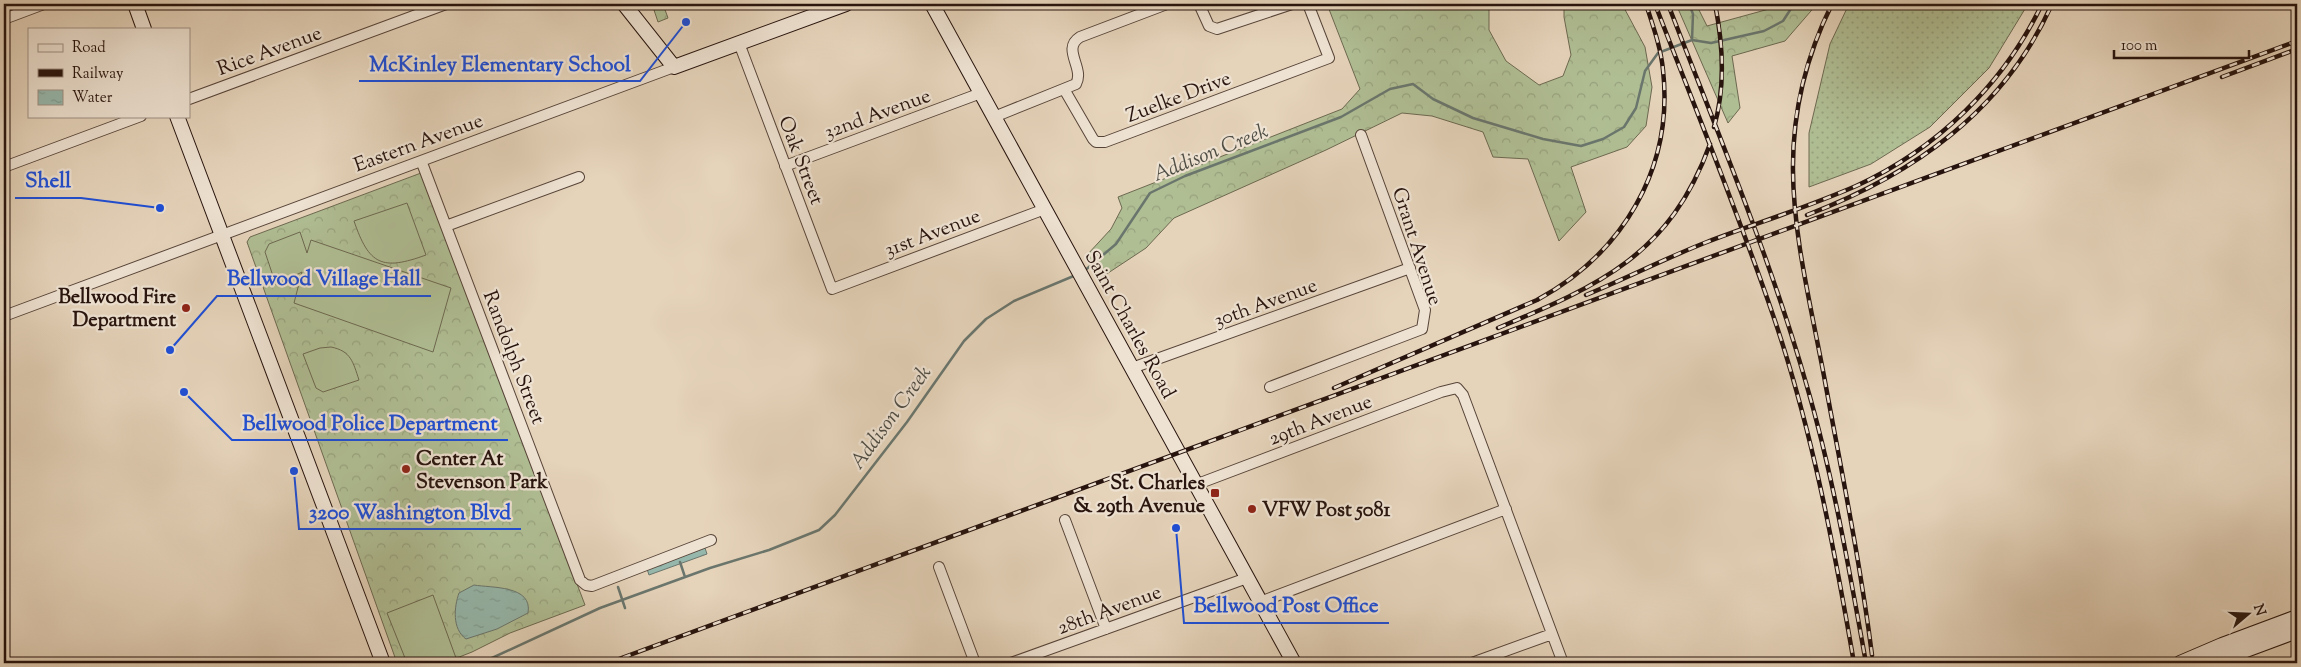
<svg xmlns="http://www.w3.org/2000/svg" width="2301" height="667" font-family="'Sorts Mill Goudy',serif">
<style>
.grass{fill:url(#grass-dots);stroke:#6c6951}
.forest{fill:url(#forest-crowns);stroke:#6c6951}
.garden{fill:#b0be94;stroke:#6c6951}
.water{fill:url(#water-ripples);stroke:#6a766d}
.lines{fill:none;stroke-linecap:round;stroke-linejoin:round}
.stream{stroke:#6a766d;stroke-width:2.5}
.street-casing{stroke:#574439;stroke-width:12}
.secondary-casing{stroke:#28140e;stroke-width:16}
.street{stroke:#eee2d2;stroke-width:10}
.secondary{stroke:#eee2d2;stroke-width:14}
.rail-casing{stroke:#28140e;stroke-width:4.5}
.rail{stroke:#eee2d2;stroke-width:2.5;stroke-dasharray:8;stroke-linecap:butt}
.poi-dot{fill:#8f2418;stroke:#eee2d2;stroke-width:2}
.labels{text-anchor:middle;stroke-width:4.5;stroke-linejoin:round;paint-order:stroke}
.street-label{font-size:20px;fill:#28140e;stroke:#eee2d2}
.poi-label{font-size:20px;font-weight:bold;fill:#28140e;stroke:#eee2d2;text-anchor:end}
.water-label{font-size:21px;font-style:italic;fill:#4e4d45;stroke:#eee2d2}
.leader{fill:none;stroke:#1d4ed8;stroke-width:2}
.callout-dot{fill:#1d4ed8;stroke:#eee2d2;stroke-width:2}
.callout-label{font-size:21px;text-anchor:middle;font-weight:bold;fill:#1d4ed8;stroke:#eee2d2;stroke-width:4.5;stroke-linejoin:round;paint-order:stroke}
</style>
<defs>
<pattern id="grass-dots" width="8" height="8" patternUnits="userSpaceOnUse" patternTransform="scale(1.25)"><rect width="8" height="8" fill="#b0be94"/><path d="M2 2h.1M6 6h.1" fill="none" stroke="#97a27e" stroke-width="1.8" stroke-linecap="round"/></pattern>
<pattern id="forest-crowns" width="20" height="18" patternUnits="userSpaceOnUse" patternTransform="scale(1.25)"><rect width="20" height="18" fill="#b0be94"/><path d="M2 6a3 3 0 1 1 6 0M12 15a3 3 0 1 1 6 0" fill="none" stroke="#97a27e"/></pattern>
<pattern id="water-ripples" width="26" height="14" patternUnits="userSpaceOnUse" patternTransform="scale(1.25)"><rect width="26" height="14" fill="#96b8ac"/><path d="M2 4q2-2 4 0t4 0M15 11q2-2 4 0t4 0" fill="none" stroke="#819d93"/></pattern>
</defs>
<rect width="100%" height="100%" fill="#e5d3ba"/>
<filter id="stains"><feTurbulence type="fractalNoise" baseFrequency=".004" numOctaves="4"/><feColorMatrix values="0 0 0 0 .2 0 0 0 0 .09 0 0 0 0 .02 0 0 0 .5 -.17"/></filter>
<radialGradient id="worn" r=".72"><stop offset=".6" stop-color="#630" stop-opacity="0"/><stop offset="1" stop-color="#630" stop-opacity=".3"/></radialGradient>
<path class="grass" d="M1849,4H2028L1989,68L1930,127L1871,164L1809,187V133L1830,44Z"/>
<path class="forest" d="M1327,4H1489V30L1506,61L1539,85L1563,76L1571,55L1564,17V4H1622L1645,47L1652,87L1646,126L1627,147L1571,167L1586,212L1559,241L1528,159L1493,157L1483,132L1432,116L1402,113L1326,150L1174,218L1146,248L1099,279L1087,255L1111,229L1122,208L1118,197L1342,109L1360,89Z
M1676,4H1696L1707,26L1769,9L1771,4H1817L1785,41L1732,56L1740,108L1728,123Z
M664,7L668,18L658,22L654,10Z
M421,173L585,605L510,633L472,652L444,663H397L247,242L250,237Z"/>
<path class="garden" d="M407,203L426,255C382,271 369,265 354,221Z
M300,232L307,253L311,240L451,288L433,352L294,303L302,272L276,285L265,252L269,244Z
M331,347C351,351 353,362 359,380L323,392L316,388L303,354L320,348Z
M433,595L456,658L441,663H407L387,613Z"/>
<path class="water" d="M705,548L707,554L649,575L647,569Z
M474,585C491,588 533,585 528,613L497,629L466,639C452,629 454,607 459,593Z"/>
<g class="lines">
<path class="stream" d="M1689,4L1693,14L1692,40
M1083,272L1116,244L1150,193L1185,176L1341,117L1390,89L1413,84L1433,99L1473,118L1543,139L1581,146L1603,139L1624,127L1636,108L1645,71L1658,53L1692,40L1711,43L1764,31L1783,21L1794,4
M680,562L685,577
M618,587L625,608
M481,663L600,608L710,568L769,550L819,530L835,515L907,422L964,341L986,319L1014,301L1076,275"/>
<defs>
<path id="street" d="M1199,4L1209,26L1217,29L1292,4
M4,19L44,4
M739,43L832,289L1045,209
M1064,89L1093,139L1096,142H1105L1329,58L1308,4
M189,99L446,4
M994,117L1076,84C1085,68 1061,49 1080,37L1167,4
M422,163L580,580L586,585L592,586L711,540
M785,166L981,93
M4,167L141,116
M446,226L579,177
M4,316L674,67
M1132,368L1410,268
M1270,387L1422,329L1425,310L1361,135
M1195,485L1441,392L1457,388L1463,395L1563,663
M1065,520L1106,629
M939,567L975,663
M1260,602L1506,509
M1011,663L1247,578
M1472,663L1552,634"/>
<path id="secondary" d="M135,4L144,29
M624,4L674,67L846,4
M932,4L1294,663
M177,116L383,663
M2180,663L2222,645L2297,617
M2211,663L2297,631"/>
</defs>
<use href="#street" class="street-casing"/>
<use href="#secondary" class="secondary-casing"/>
<use href="#street" class="street"/>
<use href="#secondary" class="secondary"/>
<defs>
<path id="rail" d="M1655,4C1695,108 1738,212 1774,318C1812,430 1834,547 1854,663
M1668,4C1716,129 1769,254 1806,383C1833,475 1849,569 1866,663
M1832,4C1766,137 1798,239 1824,376C1841,469 1860,561 1872,655
M2222,77L2297,49
M1714,127C1726,86 1723,44 1715,4
M1807,215C1914,174 2004,111 2052,4
M1586,295C1627,278 1666,258 1707,242C1757,223 1808,207 1856,186C1937,149 2004,84 2042,4
M1498,328C1600,285 1670,255 1710,144
M1334,388L1537,300C1622,254 1674,169 1663,70C1661,48 1653,26 1646,4
M608,663L2297,41"/>
</defs>
<use href="#rail" class="rail-casing"/>
<use href="#rail" class="rail"/>
</g>
<g class="poi-dot">
<circle cx="186" cy="308" r="5"/>
<circle cx="406" cy="469" r="5"/>
<rect x="1210" y="488" width="10" height="10" rx="2.5"/>
<circle cx="1252" cy="509" r="5"/>
</g>
<g class="labels">
<g class="street-label">
<text transform="translate(269 50) rotate(-20)" y="7">Rice Avenue</text>
<text transform="translate(1178 96) rotate(-21)" y="7">Zuelke Drive</text>
<text transform="translate(877 113) rotate(-20)" y="7">32nd Avenue</text>
<text transform="translate(418 142) rotate(-20)" y="7">Eastern Avenue</text>
<text transform="translate(802 160) rotate(69)" y="7">Oak Street</text>
<text transform="translate(932 232) rotate(-21)" y="7">31st Avenue</text>
<text transform="translate(1418 246) rotate(72)" y="7">Grant Avenue</text>
<text transform="translate(1265 302) rotate(-20)" y="7">30th Avenue</text>
<text transform="translate(1131 324) rotate(61)" y="7">Saint Charles Road</text>
<text transform="translate(515 357) rotate(69)" y="7">Randolph Street</text>
<text transform="translate(1320 419) rotate(-21)" y="7">29th Avenue</text>
<text transform="translate(1109 609) rotate(-20)" y="7">28th Avenue</text>
</g>
<g class="poi-label">
<text x="176" y="303">Bellwood Fire<tspan x="176" dy="23">Department</tspan></text>
<text x="416" y="465" text-anchor="start">Center At<tspan x="416" dy="23">Stevenson Park</tspan></text>
<text x="1205" y="489">St. Charles<tspan x="1205" dy="23">&amp; 29th Avenue</tspan></text>
<text x="1262" y="516" text-anchor="start">VFW Post 5081</text>
</g>
<g class="water-label">
<text transform="translate(1210 152) rotate(-22)" y="7">Addison Creek</text>
<text transform="translate(890 417) rotate(-54)" y="7">Addison Creek</text>
</g>
</g>
<path class="leader" d="M686 22L640 81H359M160 208L81 198H15M170 350L217 296H431M184 392L232 440H508M294 471L299 529H521M1176 528L1184 623H1389"/>
<g class="callout-dot">
<circle cx="686" cy="22" r="5"/>
<circle cx="160" cy="208" r="5"/>
<circle cx="170" cy="350" r="5"/>
<circle cx="184" cy="392" r="5"/>
<circle cx="294" cy="471" r="5"/>
<circle cx="1176" cy="528" r="5"/>
</g>
<g class="callout-label">
<text x="500" y="71">McKinley Elementary School</text>
<text x="48" y="187">Shell</text>
<text x="324" y="285">Bellwood Village Hall</text>
<text x="370" y="430">Bellwood Police Department</text>
<text x="410" y="519">3200 Washington Blvd</text>
<text x="1286" y="612">Bellwood Post Office</text>
</g>
<rect width="2301" height="667" fill="none" stroke="#e5d3ba" stroke-width="20"/>
<rect x="5" y="5" width="2291" height="657" fill="none" stroke="#28140e" stroke-width="2.5"/>
<rect x="10" y="10" width="2281" height="647" fill="none" stroke="#28140e"/>
<rect x="28" y="28" width="162" height="90" fill="#eee2d2" stroke="#9f9084"/>
<rect x="38" y="44" width="25" height="8" fill="#eee2d2" stroke="#9f9084"/>
<text x="72" y="52" font-size="15" fill="#28140e">Road</text>
<rect x="38" y="69" width="25" height="8" fill="#28140e" stroke="#9f9084"/>
<text x="72" y="78" font-size="15" fill="#28140e">Railway</text>
<rect x="38" y="90" width="25" height="15" fill="url(#water-ripples)" stroke="#9f9084"/>
<text x="72" y="102" font-size="15" fill="#28140e">Water</text>
<g transform="translate(2248 614) rotate(71)" stroke="#eee2d2" stroke-width="4" paint-order="stroke">
<path d="M0-4L9 19L0 12L-9 19Z" fill="#28140e"/>
<text y="-8" font-size="14" font-weight="bold" text-anchor="middle" fill="#28140e">N</text>
</g>
<path d="M2114 50v8h135v-8" fill="none" stroke="#28140e" stroke-width="2.5"/>
<text x="2121" y="50" font-size="15" fill="#28140e" stroke="#eee2d2" stroke-width="4" paint-order="stroke">100 m</text>
<rect width="100%" height="100%" filter="url(#stains)"/>
<rect width="100%" height="100%" fill="url(#worn)"/>
</svg>
